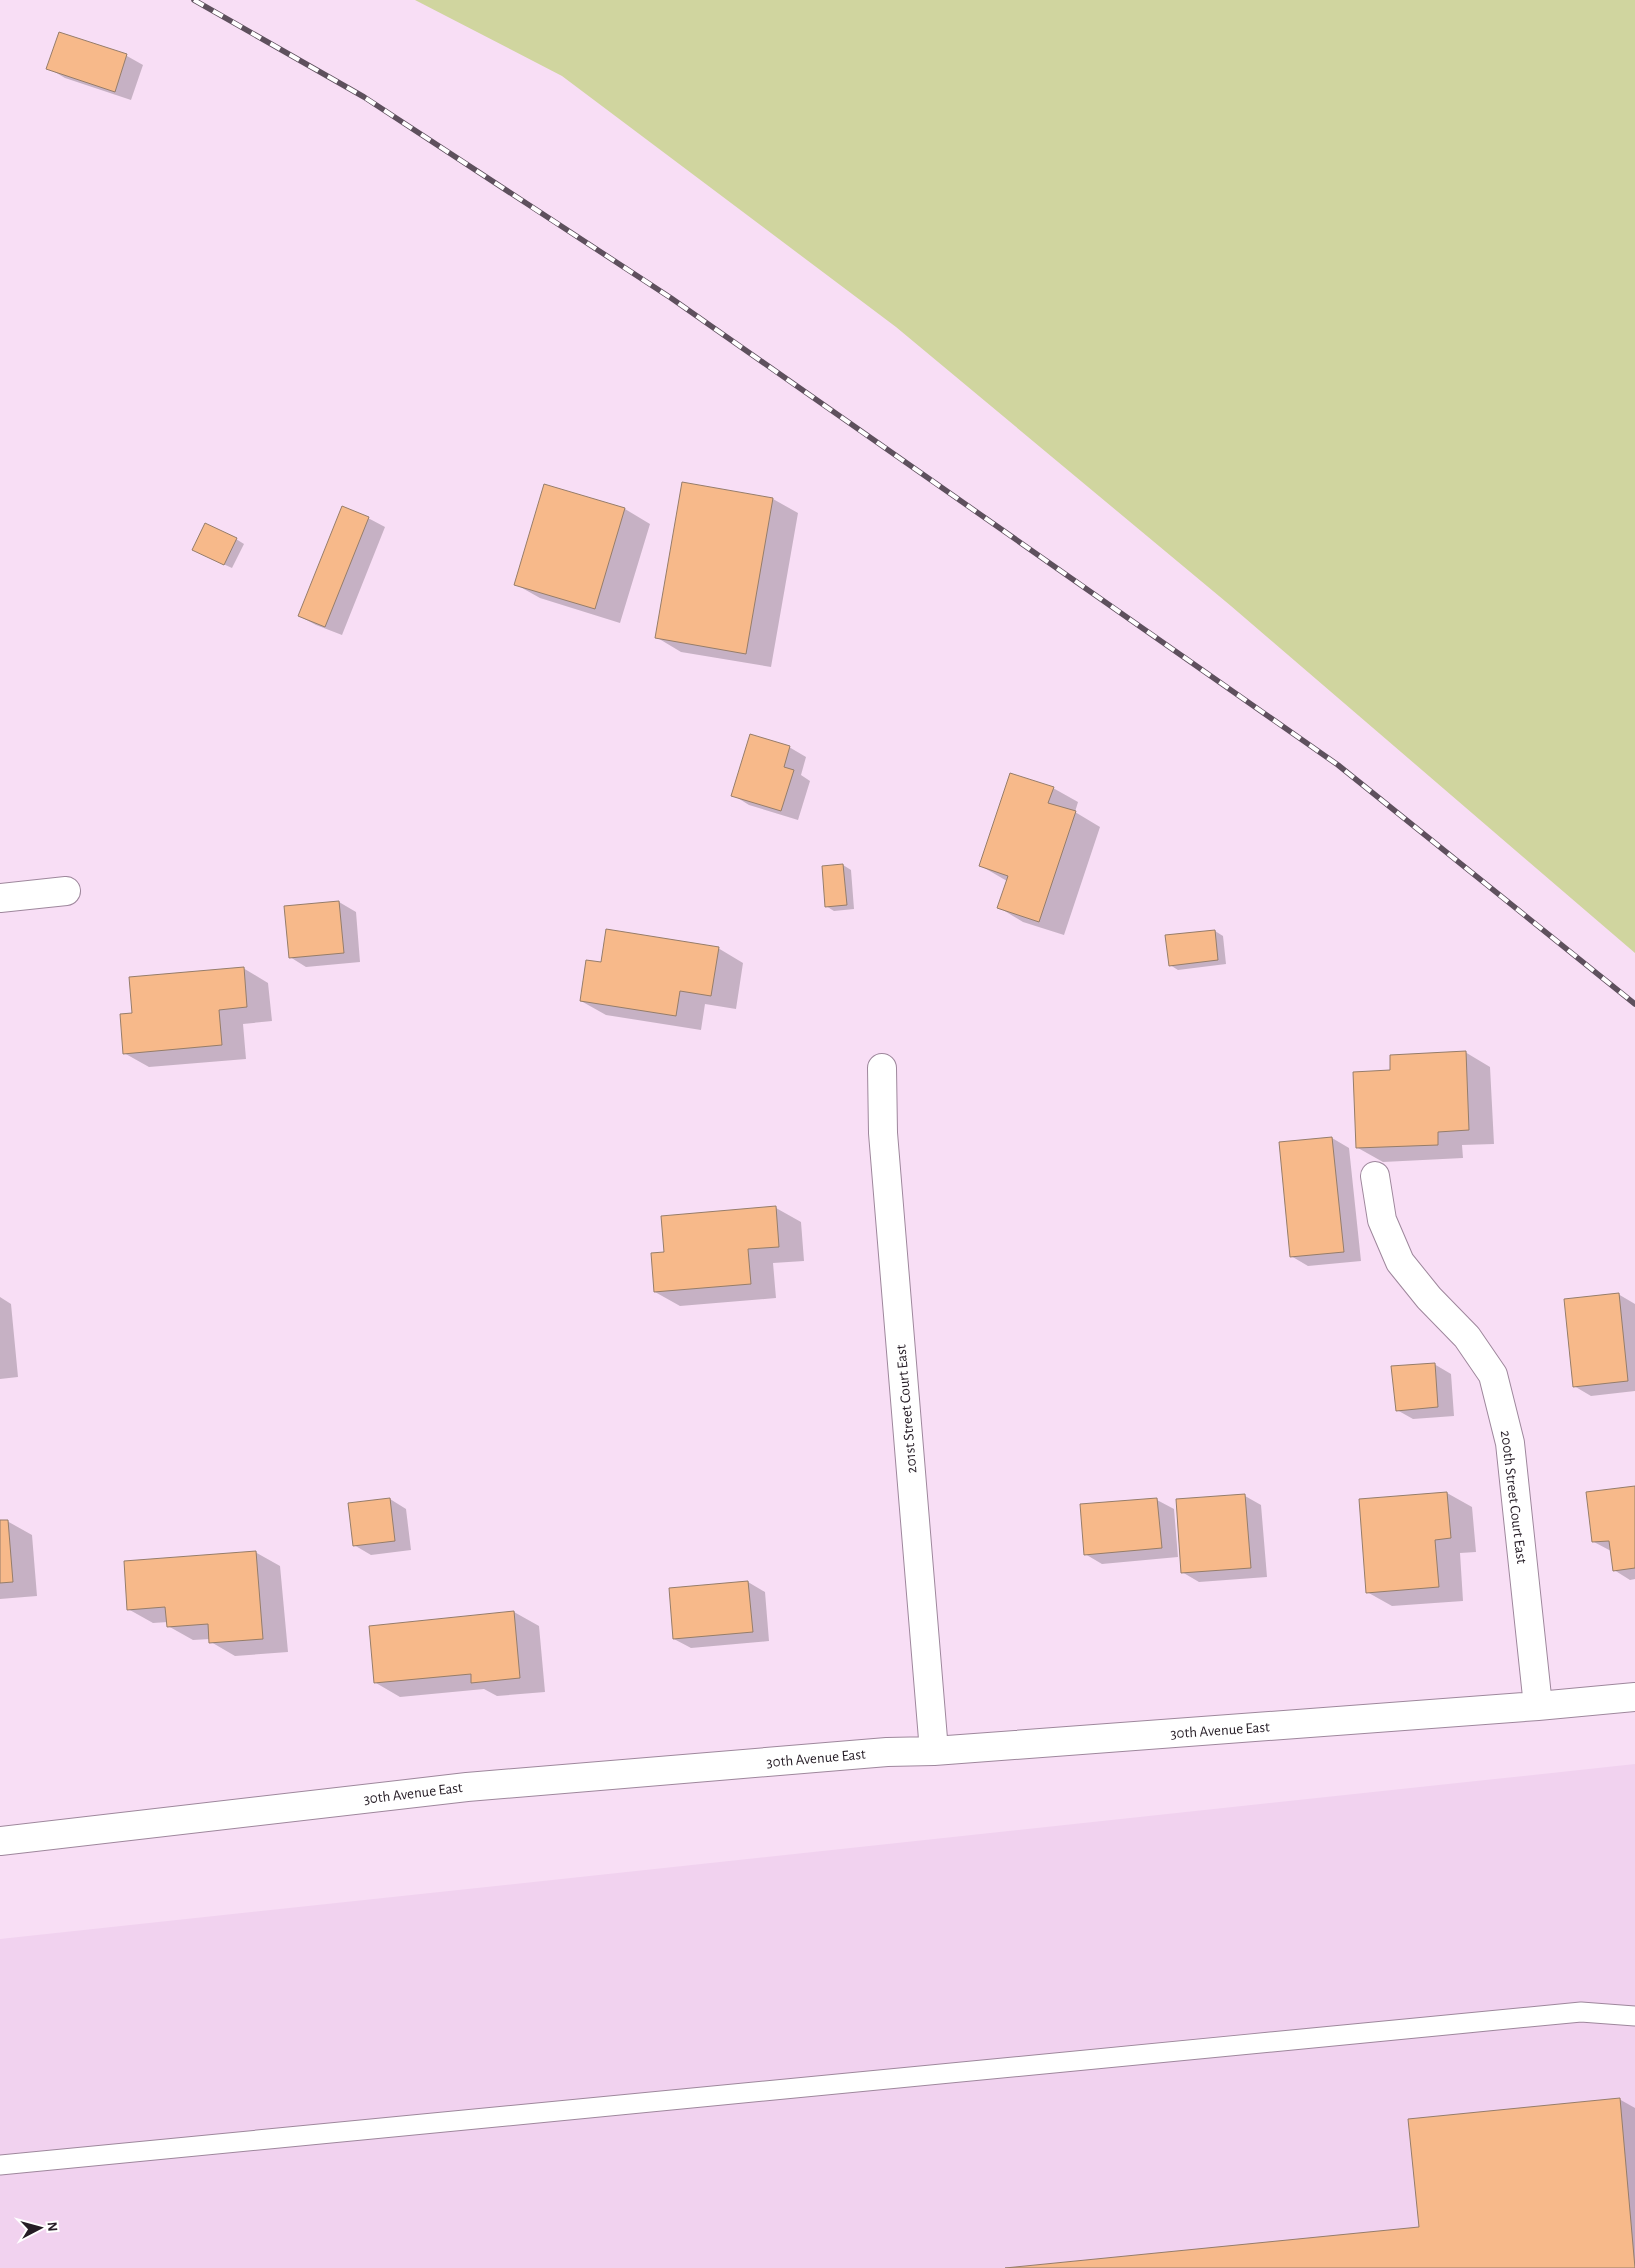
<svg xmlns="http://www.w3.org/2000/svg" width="1635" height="2268" font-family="'Alegreya Sans',sans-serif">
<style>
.built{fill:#f1d2ef}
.green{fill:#d0d59f}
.shadow{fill:#0003}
.building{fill:#f7b98a;stroke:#967d6a}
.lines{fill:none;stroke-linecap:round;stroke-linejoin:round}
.lane-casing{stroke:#9e879c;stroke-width:21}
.street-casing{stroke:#9e879c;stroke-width:30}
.lane{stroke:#fff;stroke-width:19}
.street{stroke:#fff;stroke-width:28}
.rail-casing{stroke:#5e505d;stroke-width:5.5}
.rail{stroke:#fff;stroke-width:4;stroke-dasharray:11;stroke-linecap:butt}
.labels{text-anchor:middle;stroke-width:4.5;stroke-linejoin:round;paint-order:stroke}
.street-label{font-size:15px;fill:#251c25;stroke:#fff}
</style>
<rect width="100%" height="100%" fill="#f8def5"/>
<path class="built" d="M1635,1764V2268H0V1939Z"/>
<path class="green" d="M415,0H1635V953L1231,606L896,327L562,76Z"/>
<path class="shadow" d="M60,34L127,56L143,65L131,100L65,78L48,68Z
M683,483L773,499L798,513L771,667L681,652L656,637Z
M545,485L625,509L650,524L620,623L540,598L515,584Z
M368,518L385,527L342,635L316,625L299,616Z
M236,539L244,544L232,568L201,554Z
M789,747L806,757L801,775L810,781L798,820L749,805L733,795Z
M1053,788L1078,802L1075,812L1100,827L1064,935L1023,922L998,907L1007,881L981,866Z
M843,865L851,870L854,909L834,911L826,906Z
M339,902L356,912L360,962L306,967L290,957Z
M1215,931L1223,936L1226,964L1178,970L1170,965Z
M718,948L743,963L736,1009L705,1004L701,1030L606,1015L581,1001L602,964Z
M243,968L268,983L272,1021L243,1024L246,1059L149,1067L124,1053L134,1014Z
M1465,1052L1490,1067L1494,1144L1462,1145L1463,1158L1383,1162L1358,1148L1392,1072Z
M1332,1138L1349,1148L1361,1261L1308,1266L1291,1256Z
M776,1208L801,1222L804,1261L773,1263L776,1298L680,1306L655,1292L665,1253Z
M1618,1294L1635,1304V1391L1591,1396L1574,1386Z
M0,1297L11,1304L18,1377L0,1379Z
M1434,1364L1451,1374L1454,1416L1413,1419L1397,1410Z
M1635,1487V1579L1630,1580L1614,1570L1611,1551L1594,1542Z
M1447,1493L1472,1507L1476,1552L1460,1553L1463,1601L1392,1606L1367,1592L1360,1500Z
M1245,1496L1261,1505L1267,1577L1199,1582L1182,1572Z
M390,1499L406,1509L411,1550L371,1555L354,1545Z
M1157,1500L1174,1509L1178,1557L1102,1564L1085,1554Z
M7,1521L32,1535L37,1596L0,1599V1522Z
M255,1552L280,1566L288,1652L235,1656L211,1642L210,1639L193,1640L168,1626V1622L153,1623L128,1609Z
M748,1582L765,1592L769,1641L691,1648L674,1639Z
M514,1612L539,1626L545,1692L497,1696L484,1689L400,1697L376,1683Z
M1619,2099L1635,2108V2268H1017L1420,2228Z"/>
<path class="building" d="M59,32L127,54L115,92L46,69Z
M682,482L773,498L746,654L655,638Z
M544,484L625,508L595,609L514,585Z
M342,506L369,517L325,627L298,616Z
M205,523L237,538L224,565L192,550Z
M750,734L790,746L784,767L794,770L781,811L731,796Z
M1010,773L1054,787L1048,803L1076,811L1039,922L997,908L1008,876L979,866Z
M843,864L847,905L825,907L822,866Z
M339,901L344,953L289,958L284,906Z
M606,929L719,947L711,996L680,991L676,1016L580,1001L586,960L601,962Z
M1215,930L1218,960L1169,966L1165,935Z
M244,967L247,1007L219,1010L222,1045L123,1054L120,1014L132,1013L129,977Z
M1466,1051L1469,1130L1438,1132V1145L1356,1148L1353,1072L1390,1070V1055Z
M1332,1137L1344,1252L1290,1257L1279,1142Z
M776,1206L779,1247L748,1249L751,1284L654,1292L651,1253L664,1252L661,1216Z
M1619,1293L1628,1381L1573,1387L1564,1299Z
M1435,1363L1438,1407L1396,1411L1391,1366Z
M1635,1486V1568L1613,1571L1609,1541L1592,1542L1586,1492Z
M1447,1492L1451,1538L1435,1540L1439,1587L1366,1593L1359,1499Z
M1245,1494L1251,1568L1181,1573L1176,1499Z
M390,1498L395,1541L353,1546L348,1503Z
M1157,1498L1162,1548L1084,1555L1080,1504Z
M0,1520H8L13,1582L0,1583Z
M256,1551L263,1639L209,1643L208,1624L167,1627L165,1607L127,1610L124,1561Z
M748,1581L753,1632L673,1639L669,1588Z
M514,1611L520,1678L471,1683V1674L374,1683L369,1626Z
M1620,2098L1635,2268H1005L1419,2227L1408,2119Z"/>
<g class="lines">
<defs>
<path id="lane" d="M0,2165L1581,2012L1635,2016"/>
<path id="street" d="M0,898L66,891
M882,1068L883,1133L934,1751
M1375,1176L1382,1220L1400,1262L1429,1298L1467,1337L1493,1375L1510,1443L1538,1706
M0,1841L467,1787L887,1752L934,1751L1538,1706L1635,1697"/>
</defs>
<use href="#lane" class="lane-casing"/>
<use href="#street" class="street-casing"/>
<use href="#lane" class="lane"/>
<use href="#street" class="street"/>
<defs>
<path id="rail" d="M194,0L364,97L671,298L1338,765L1635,1004"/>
</defs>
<use href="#rail" class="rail-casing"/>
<use href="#rail" class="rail"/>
</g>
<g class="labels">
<g class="street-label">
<text transform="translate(906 1409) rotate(-95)" y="5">201st Street Court East</text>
<text transform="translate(1514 1497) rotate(83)" y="5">200th Street Court East</text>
<text transform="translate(1220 1730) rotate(-4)" y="5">30th Avenue East</text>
<text transform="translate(816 1758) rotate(-5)" y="5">30th Avenue East</text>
<text transform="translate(413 1793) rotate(-7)" y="5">30th Avenue East</text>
</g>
</g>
<g transform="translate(40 2228) rotate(84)" stroke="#ffffff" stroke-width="4" paint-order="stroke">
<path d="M0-4L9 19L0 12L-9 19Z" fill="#251c25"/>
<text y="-8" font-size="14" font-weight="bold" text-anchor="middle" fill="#251c25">N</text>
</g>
</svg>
